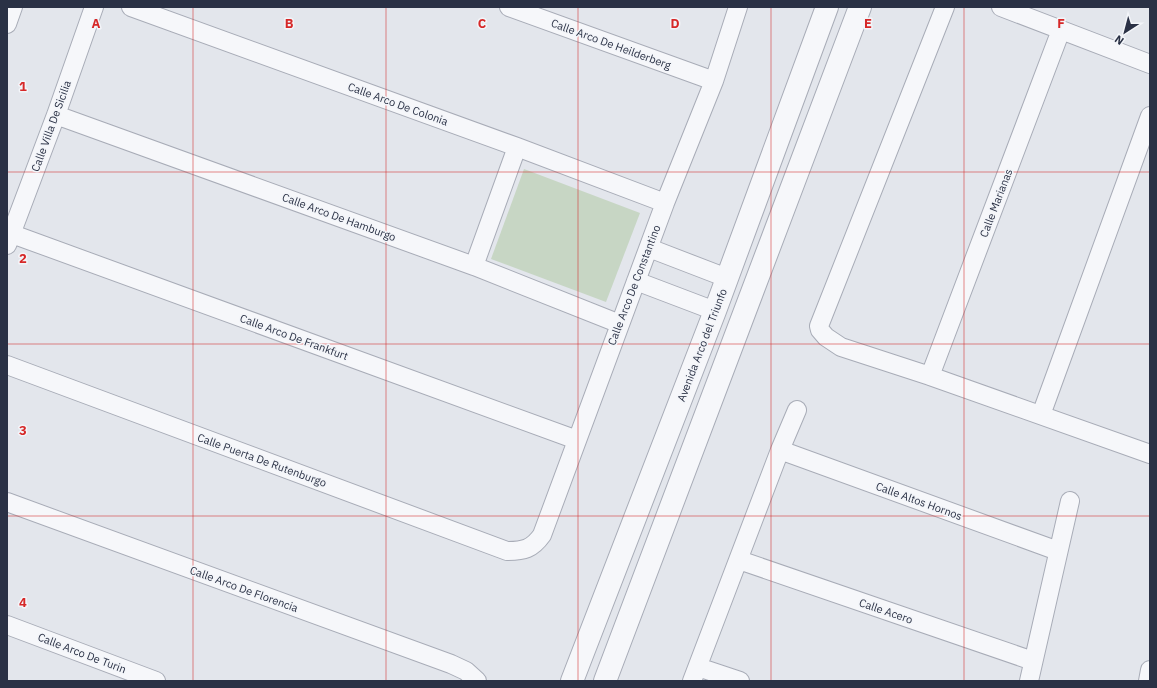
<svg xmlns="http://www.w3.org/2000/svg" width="1157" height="688" font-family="'IBM Plex Sans',sans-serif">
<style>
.park{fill:#c7d6c4}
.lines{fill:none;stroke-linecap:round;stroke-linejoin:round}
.minor-casing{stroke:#a8acb7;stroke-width:20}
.tertiary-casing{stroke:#a8acb7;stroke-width:24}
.minor{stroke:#f6f7fa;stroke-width:18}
.tertiary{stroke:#f6f7fa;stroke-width:22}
.grid{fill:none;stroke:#d62828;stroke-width:1;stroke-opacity:0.55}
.labels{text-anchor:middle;stroke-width:3;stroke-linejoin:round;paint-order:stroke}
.street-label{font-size:11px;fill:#2a3145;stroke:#f3f5f9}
.grid-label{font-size:13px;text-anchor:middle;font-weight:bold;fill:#d62828;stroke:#f3f5f9;stroke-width:3;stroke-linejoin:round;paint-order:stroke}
</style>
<rect width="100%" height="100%" fill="#e3e6ec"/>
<path class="park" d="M524,169L640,213L606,302L491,259Z"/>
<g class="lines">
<defs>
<path id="minor" d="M131,7L517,147L665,203
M509,7L714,81
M945,7L819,326L820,330L826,337L841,347L930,376L1150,454
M1001,7L1150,64
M7,24L13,7
M56,115L474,266L620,324
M12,234L577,440
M7,245L56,115L94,7
M649,248L727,278
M474,266L517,147
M636,281L715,311
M7,365L507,551C524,551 532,549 542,535L665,203L714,81L738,7
M930,376L1061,30
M1041,415L1150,116
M780,450L1058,551
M7,502L451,664L466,671L477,681
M739,560L1033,661
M7,625L156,681
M698,667L740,681
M692,681L780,450L797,410
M1029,681L1070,501
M1148,681L1150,670"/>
<path id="tertiary" d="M572,681L715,311L827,7
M605,681L860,7"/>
</defs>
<use href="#minor" class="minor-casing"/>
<use href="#tertiary" class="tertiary-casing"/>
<use href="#minor" class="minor"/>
<use href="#tertiary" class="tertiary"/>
</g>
<path class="grid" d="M193,7V681M386,7V681M578,7V681M771,7V681M964,7V681M7,172H1150M7,344H1150M7,516H1150"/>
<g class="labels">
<g class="street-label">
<text transform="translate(611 44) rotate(20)" y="4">Calle Arco De Heilderberg</text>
<text transform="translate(398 104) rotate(20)" y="4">Calle Arco De Colonia</text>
<text transform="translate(51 126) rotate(-70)" y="4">Calle Villa De Sicilia</text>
<text transform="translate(996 203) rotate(-69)" y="4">Calle Marianas</text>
<text transform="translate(339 217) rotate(20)" y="4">Calle Arco De Hamburgo</text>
<text transform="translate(634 285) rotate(-69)" y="4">Calle Arco De Constantino</text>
<text transform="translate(294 337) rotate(20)" y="4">Calle Arco De Frankfurt</text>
<text transform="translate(702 345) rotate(-69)" y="4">Avenida Arco del Triunfo</text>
<text transform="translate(262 460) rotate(20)" y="4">Calle Puerta De Rutenburgo</text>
<text transform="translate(919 501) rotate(20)" y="4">Calle Altos Hornos</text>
<text transform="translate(244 589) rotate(20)" y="4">Calle Arco De Florencia</text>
<text transform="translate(886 611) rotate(19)" y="4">Calle Acero</text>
<text transform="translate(82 653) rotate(21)" y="4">Calle Arco De Turin</text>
</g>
</g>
<g class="grid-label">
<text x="96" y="28">A</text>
<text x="289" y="28">B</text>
<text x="482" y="28">C</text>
<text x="675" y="28">D</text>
<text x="868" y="28">E</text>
<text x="1061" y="28">F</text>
<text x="23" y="91">1</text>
<text x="23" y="263">2</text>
<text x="23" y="435">3</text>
<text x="23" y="607">4</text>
</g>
<rect width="1157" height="688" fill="none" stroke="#2a3145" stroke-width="16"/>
<g transform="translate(1125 32) rotate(216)" stroke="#f3f5f9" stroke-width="3" paint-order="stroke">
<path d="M0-3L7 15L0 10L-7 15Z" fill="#2a3145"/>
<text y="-6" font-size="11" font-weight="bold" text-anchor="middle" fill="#2a3145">N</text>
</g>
</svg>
